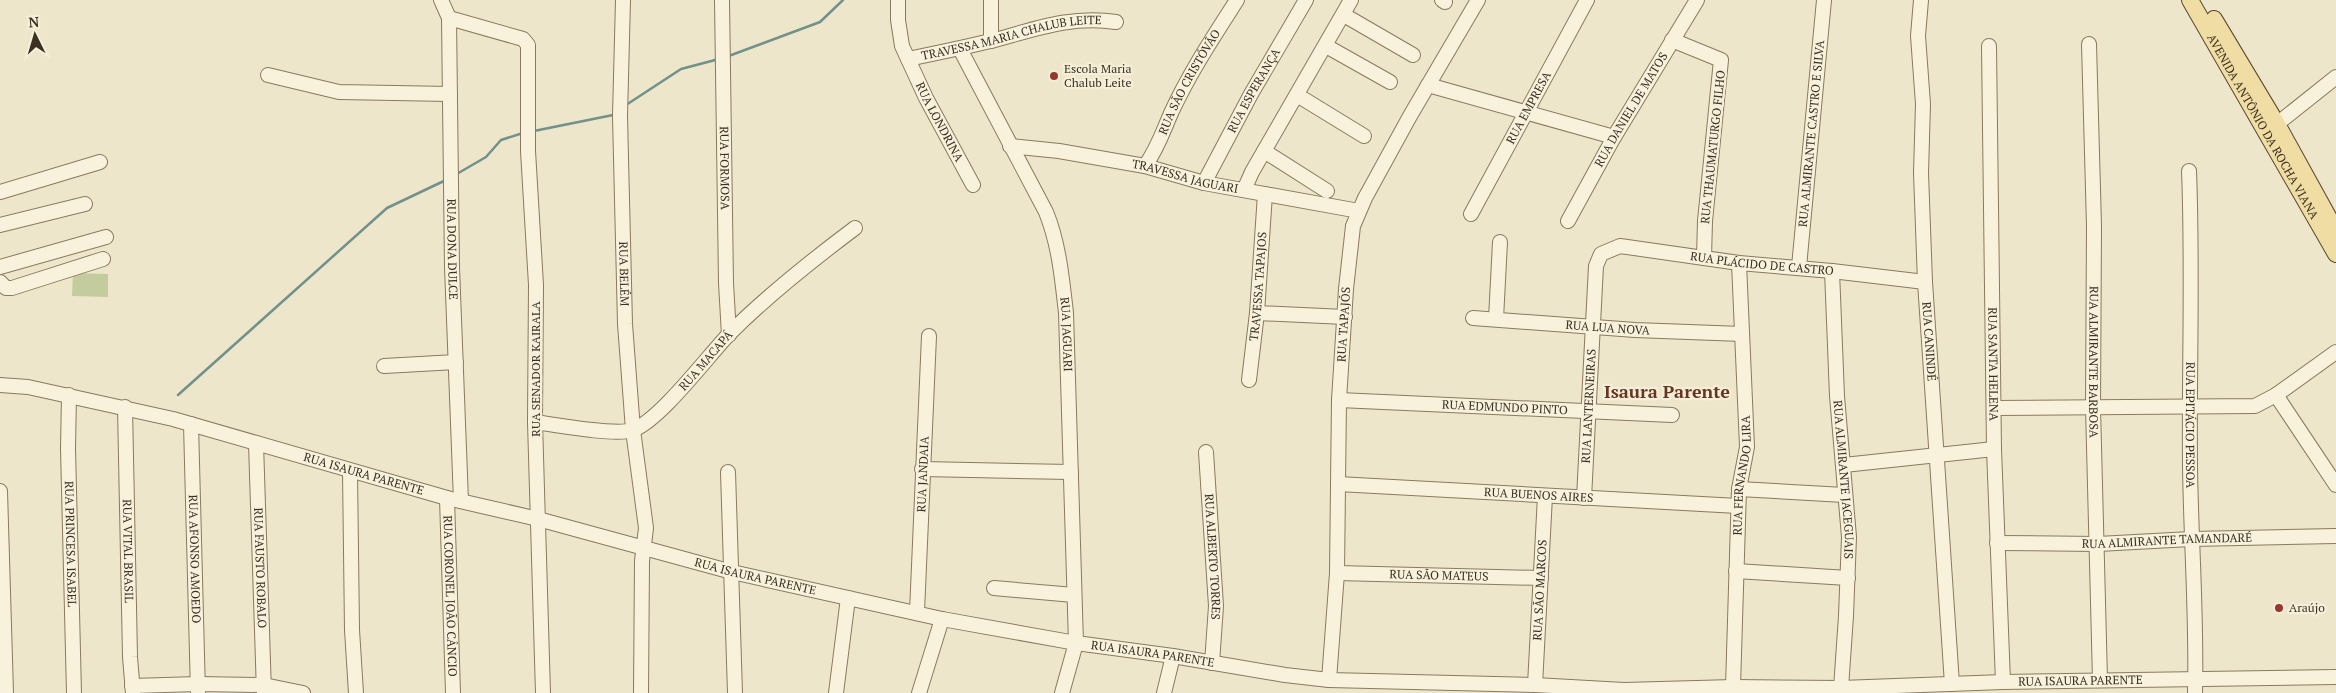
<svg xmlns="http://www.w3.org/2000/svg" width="2336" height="693" font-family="'PT Serif',serif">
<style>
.green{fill:#c3cc9e}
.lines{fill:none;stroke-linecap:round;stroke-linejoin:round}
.stream{stroke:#71918b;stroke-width:2.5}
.minor-casing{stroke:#8a795e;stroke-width:16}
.major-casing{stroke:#584732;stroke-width:18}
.minor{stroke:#f8f2dd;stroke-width:14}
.major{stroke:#efdda4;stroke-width:16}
.poi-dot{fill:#983730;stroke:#f5efd9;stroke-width:2}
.labels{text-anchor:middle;stroke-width:4.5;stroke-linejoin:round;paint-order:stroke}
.street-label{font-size:12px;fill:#3b3021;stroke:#f5efd9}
.poi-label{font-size:12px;fill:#3b3021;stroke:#f5efd9;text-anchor:start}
.district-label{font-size:18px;font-weight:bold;fill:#673622;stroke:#f5efd9}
</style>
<rect width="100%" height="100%" fill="#eee6ca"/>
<path class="green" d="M73,273L108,274V297L72,296Z"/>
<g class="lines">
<path class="stream" d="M726,57L820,22L843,0
M626,105L681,69L719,59
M534,131L613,115L616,113
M455,175L486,157L501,140L523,133
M178,395L387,208L446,180"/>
<defs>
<g id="minor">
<path id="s1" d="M441,0L449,18L452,267L461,501"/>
<path id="s2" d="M623,0L620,116L625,324L633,430L646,528L642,561L641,693"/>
<path id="s3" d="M722,0L726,283L729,335"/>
<path id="s4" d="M898,0V20L902,46L926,98L973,185"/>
<path d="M991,0V41"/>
<path d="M1442,0L1445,2"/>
<path id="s5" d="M1921,0L1918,36L1923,104L1921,173L1925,282L1952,684"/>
<path d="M1344,15L1413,55"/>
<path d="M449,18L523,39L528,45V151L536,285L535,422L543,693"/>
<path d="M1672,40L1721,60L1705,221L1704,258"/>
<path id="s6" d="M2089,44L2094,226L2093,407L2100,680"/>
<path d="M1326,46L1390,82"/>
<path id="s7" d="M1989,46L1994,449L2003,682"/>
<path id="s8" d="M960,49L1046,212C1059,244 1062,278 1066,313L1076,643L1062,693"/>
<path id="s9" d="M908,59C937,53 966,47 995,40C1035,29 1073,15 1116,22"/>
<path d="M268,75L339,92L450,94"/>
<path d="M1428,85L1614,137"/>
<path d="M1297,95L1364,136"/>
<path d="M2277,124L2336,77"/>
<path id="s10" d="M1010,146L1059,151L1145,166L1204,183L1359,211"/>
<path d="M1264,151L1327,191"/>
<path id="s11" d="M1145,166C1158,148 1163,131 1172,111C1190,72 1214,36 1237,0"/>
<path id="s12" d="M2189,171C2193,270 2189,368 2190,466C2191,542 2197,618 2195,693"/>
<path id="s13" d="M1204,183L1251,94L1306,0"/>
<path d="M1244,190L1252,172L1351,0"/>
<path d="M0,192L100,162"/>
<path id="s14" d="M1471,214L1587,0"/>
<path id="s15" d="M1568,221L1614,137L1697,0"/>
<path d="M0,225L85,204"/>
<path d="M0,267L106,237"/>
<path id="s16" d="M1799,267L1824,0"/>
<path id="s17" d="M1832,271L1837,396L1849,537L1846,616L1841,688"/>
<path d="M0,282L6,288H12L103,259"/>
<path d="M1257,313L1345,317"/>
<path id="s18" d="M1473,318L1635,330L1742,334"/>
<path d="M1496,319L1500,242"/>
<path d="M384,366L456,362"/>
<path id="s19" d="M1249,380L1257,313L1265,194"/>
<path id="s20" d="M0,385L28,387L173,419L447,498L538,519L732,572L942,619L1076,643L1173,656L1285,675L1329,680L1535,685L1624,690L1733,687L1841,688L2003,682L2336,677"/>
<path id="s21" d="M69,395L68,448L74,693"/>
<path d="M2276,395L2336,485"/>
<path id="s22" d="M1339,400L1672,415"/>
<path id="s23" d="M125,407L130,657L133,693"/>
<path d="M1994,408L2255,406L2276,395L2336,352"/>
<path id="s24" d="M535,422C556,425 615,436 633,430C661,419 708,356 730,333C769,294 811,261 855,228"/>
<path id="s25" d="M191,424L198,693"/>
<path id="s26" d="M256,443L264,693"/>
<path id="s27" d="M1206,452L1216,606L1212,663"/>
<path d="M1844,465L1994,449"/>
<path d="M922,469L1071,472"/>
<path d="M350,471L352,630L356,693"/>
<path d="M728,472L735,693"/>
<path id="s28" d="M1338,484L1738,506"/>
<path d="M1739,489L1844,495"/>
<path d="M0,491L6,693"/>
<path id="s29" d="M447,498L453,693"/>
<path id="s30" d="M1584,498L1596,266L1601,254L1620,246L1739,263L1832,271L1925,282"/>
<path id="s31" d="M1997,543L2098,544L2191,539L2336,536"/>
<path d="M1736,571L1848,578"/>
<path id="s32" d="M1337,573L1541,578"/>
<path d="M994,588L1074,595"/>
<path id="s33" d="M917,612L929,336"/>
<path id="s34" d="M1329,680L1337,573L1339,400L1346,289L1353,226L1365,198L1410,116L1478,0"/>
<path id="s35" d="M1535,685L1545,496"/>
<path d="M132,686L198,684L264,685L303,693"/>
<path id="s36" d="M1733,687L1739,489L1747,447L1739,263"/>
<path d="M836,693L848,598"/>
<path d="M919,693L942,619"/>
<path d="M1164,693L1173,656"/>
</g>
<g id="major">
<path id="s37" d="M2190,0L2336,254"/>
<path d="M2214,19L2277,124L2336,231"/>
</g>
</defs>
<use href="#minor" class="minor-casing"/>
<use href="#major" class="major-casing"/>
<use href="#minor" class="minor"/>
<use href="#major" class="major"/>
</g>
<g class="poi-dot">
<circle cx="1054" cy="76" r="5"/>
<circle cx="2279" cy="608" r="5"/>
</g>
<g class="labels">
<g class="street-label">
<text dy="4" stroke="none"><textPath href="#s9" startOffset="106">TRAVESSA MARIA CHALUB LEITE</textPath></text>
<text dy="4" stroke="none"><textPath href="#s11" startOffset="95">RUA SÃO CRISTÓVÃO</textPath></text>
<text dy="4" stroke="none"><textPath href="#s13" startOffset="105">RUA ESPERANÇA</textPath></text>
<text dy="4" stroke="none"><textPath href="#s14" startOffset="121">RUA EMPRESA</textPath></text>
<text dy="4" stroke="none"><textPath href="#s15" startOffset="128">RUA DANIEL DE MATOS</textPath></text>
<text dy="4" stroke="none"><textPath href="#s4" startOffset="131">RUA LONDRINA</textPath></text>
<text dy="4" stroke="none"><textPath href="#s37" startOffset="146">AVENIDA ANTÔNIO DA ROCHA VIANA</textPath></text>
<text dy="4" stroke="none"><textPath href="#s16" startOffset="134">RUA ALMIRANTE CASTRO E SILVA</textPath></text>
<text transform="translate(1713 147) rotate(-84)" y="4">RUA THAUMATURGO FILHO</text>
<text dy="4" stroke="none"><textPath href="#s3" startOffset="168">RUA FORMOSA</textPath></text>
<text dy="4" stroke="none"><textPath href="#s10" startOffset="178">TRAVESSA JAGUARI</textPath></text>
<text dy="4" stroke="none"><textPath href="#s1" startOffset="251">RUA DONA DULCE</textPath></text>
<text dy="4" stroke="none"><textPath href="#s30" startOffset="409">RUA PLÁCIDO DE CASTRO</textPath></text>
<text dy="4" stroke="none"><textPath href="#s2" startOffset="274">RUA BELÉM</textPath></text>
<text dy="4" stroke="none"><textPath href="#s19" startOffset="94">TRAVESSA TAPAJOS</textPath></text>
<text dy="4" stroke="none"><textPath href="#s34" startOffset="356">RUA TAPAJÓS</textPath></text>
<text dy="4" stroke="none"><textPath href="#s18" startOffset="135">RUA LUA NOVA</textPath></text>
<text dy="4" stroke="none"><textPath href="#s8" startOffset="309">RUA JAGUARI</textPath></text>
<text dy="4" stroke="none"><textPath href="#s5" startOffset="342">RUA CANINDÉ</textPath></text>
<text dy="4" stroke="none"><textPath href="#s24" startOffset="200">RUA MACAPÁ</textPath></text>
<text dy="4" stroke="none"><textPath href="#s6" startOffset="318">RUA ALMIRANTE BARBOSA</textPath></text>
<text dy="4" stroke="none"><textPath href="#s7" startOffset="318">RUA SANTA HELENA</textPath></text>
<text transform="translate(536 369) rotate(-90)" y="4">RUA SENADOR KAIRALA</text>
<text dy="4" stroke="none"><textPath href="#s30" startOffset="92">RUA LANTERNEIRAS</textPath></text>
<text dy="4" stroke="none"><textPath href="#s22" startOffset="166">RUA EDMUNDO PINTO</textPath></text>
<text dy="4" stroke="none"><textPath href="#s12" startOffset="254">RUA EPITÁCIO PESSOA</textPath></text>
<text dy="4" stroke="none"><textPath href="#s33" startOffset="138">RUA JANDAIA</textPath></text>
<text dy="4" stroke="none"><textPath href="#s20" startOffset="375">RUA ISAURA PARENTE</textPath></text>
<text dy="4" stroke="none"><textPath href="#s36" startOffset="212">RUA FERNANDO LIRA</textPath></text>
<text dy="4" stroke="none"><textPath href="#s17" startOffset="209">RUA ALMIRANTE JACEGUAIS</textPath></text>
<text dy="4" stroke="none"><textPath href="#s28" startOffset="201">RUA BUENOS AIRES</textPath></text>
<text dy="4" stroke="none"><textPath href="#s31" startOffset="170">RUA ALMIRANTE TAMANDARÉ</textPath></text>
<text dy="4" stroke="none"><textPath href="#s21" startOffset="149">RUA PRINCESA ISABEL</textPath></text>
<text dy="4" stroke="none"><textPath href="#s23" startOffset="144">RUA VITAL BRASIL</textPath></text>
<text dy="4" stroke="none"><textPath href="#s27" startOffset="105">RUA ALBERTO TORRES</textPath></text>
<text dy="4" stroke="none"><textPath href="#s25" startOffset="135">RUA AFONSO AMOEDO</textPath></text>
<text dy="4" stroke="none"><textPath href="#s26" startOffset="125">RUA FAUSTO ROBALO</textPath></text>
<text dy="4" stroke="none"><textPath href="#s32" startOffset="102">RUA SÃO MATEUS</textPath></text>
<text dy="4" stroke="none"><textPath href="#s20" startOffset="780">RUA ISAURA PARENTE</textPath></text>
<text dy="4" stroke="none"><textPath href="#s35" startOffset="95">RUA SÃO MARCOS</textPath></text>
<text dy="4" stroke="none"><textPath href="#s29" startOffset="98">RUA CORONEL JOÃO CÂNCIO</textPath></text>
<text dy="4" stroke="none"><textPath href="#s20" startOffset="1185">RUA ISAURA PARENTE</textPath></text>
<text dy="4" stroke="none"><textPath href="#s20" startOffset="2115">RUA ISAURA PARENTE</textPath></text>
</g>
<g class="poi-label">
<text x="1064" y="73">Escola Maria<tspan x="1064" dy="14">Chalub Leite</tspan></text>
<text x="2289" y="612">Araújo</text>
</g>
<g class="district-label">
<text x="1667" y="398">Isaura Parente</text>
</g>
</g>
<g transform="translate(35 35) rotate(355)" stroke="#f5efd9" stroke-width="4" paint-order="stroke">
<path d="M0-4L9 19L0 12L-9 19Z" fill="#3b3021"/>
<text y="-8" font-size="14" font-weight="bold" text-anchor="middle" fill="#3b3021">N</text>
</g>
</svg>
